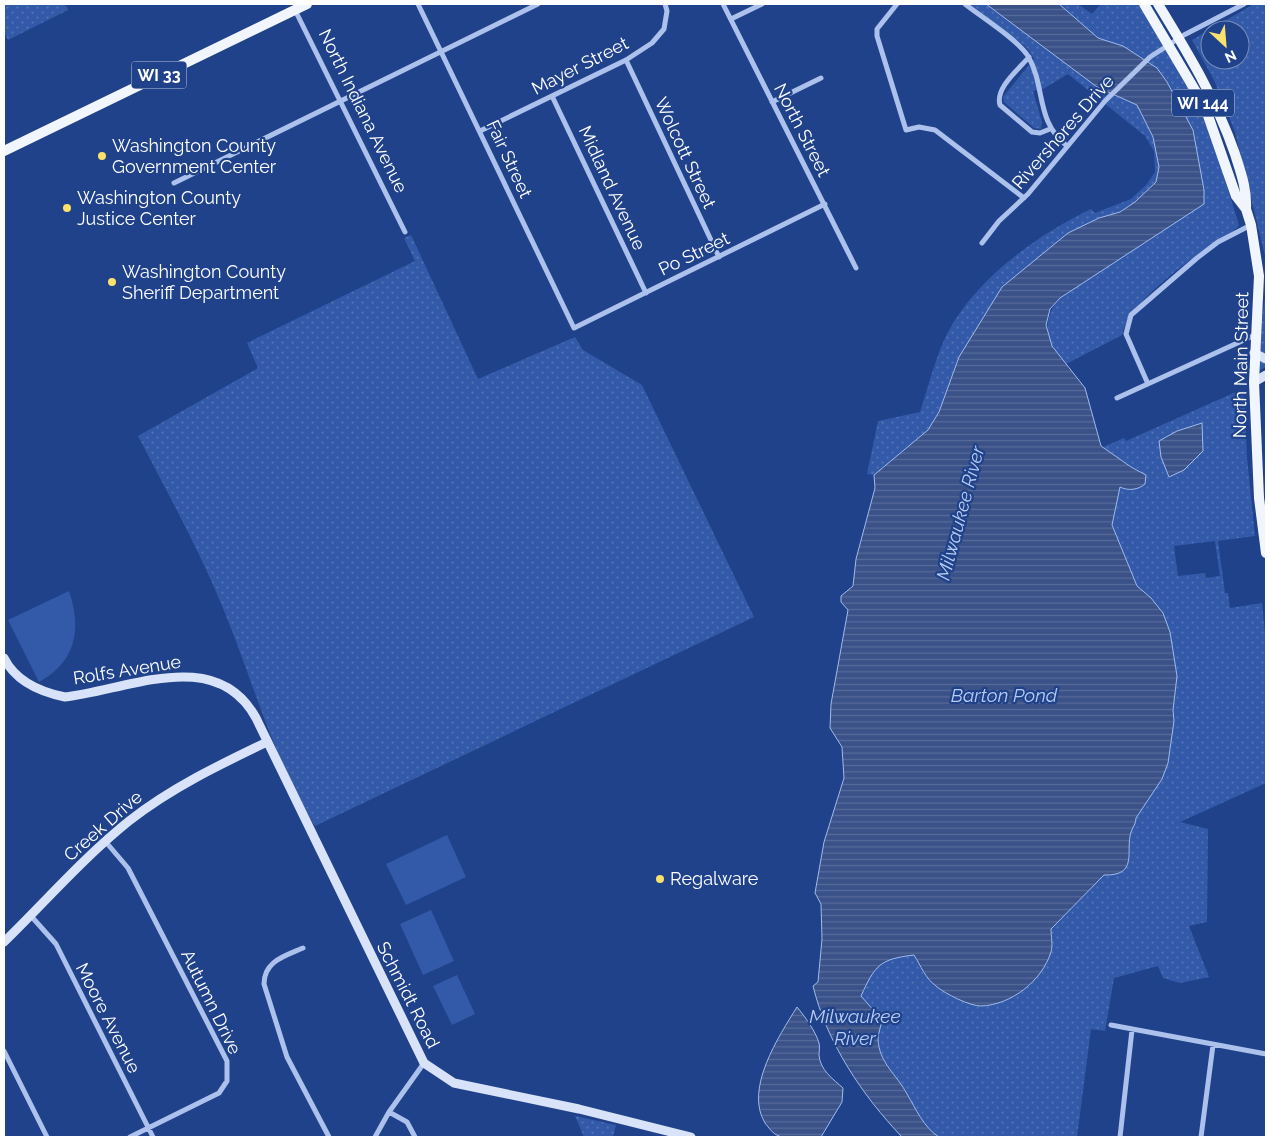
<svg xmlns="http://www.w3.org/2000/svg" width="1270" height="1141" font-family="Raleway,sans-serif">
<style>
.grass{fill:url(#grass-dots);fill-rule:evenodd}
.garden{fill:#335aa8}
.water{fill:url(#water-rules);stroke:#a0bbed}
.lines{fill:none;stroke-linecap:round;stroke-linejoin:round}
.street{stroke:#acc1eb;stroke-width:5}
.secondary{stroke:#d8e2f9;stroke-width:9}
.primary{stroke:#f1f5fe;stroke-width:10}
.poi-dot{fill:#f9e16c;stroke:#20428b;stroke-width:2}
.labels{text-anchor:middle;stroke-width:4.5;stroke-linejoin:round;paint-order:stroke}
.shield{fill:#20428b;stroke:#bcc6dc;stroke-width:1}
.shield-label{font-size:16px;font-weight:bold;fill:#fff}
.street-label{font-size:18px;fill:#fff;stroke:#20428b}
.poi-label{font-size:18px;fill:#fff;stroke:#20428b;text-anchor:start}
.water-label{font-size:19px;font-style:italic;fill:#b8ccf3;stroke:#20428b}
</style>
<defs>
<pattern id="grass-dots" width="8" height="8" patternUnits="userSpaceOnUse" patternTransform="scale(1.25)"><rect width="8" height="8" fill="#335aa8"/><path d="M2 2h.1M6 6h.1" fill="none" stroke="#5273b5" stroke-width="1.8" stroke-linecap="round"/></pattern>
<pattern id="water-rules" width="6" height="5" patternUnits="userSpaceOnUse" patternTransform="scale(1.25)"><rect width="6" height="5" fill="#3a5288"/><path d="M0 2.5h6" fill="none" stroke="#586c9a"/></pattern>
</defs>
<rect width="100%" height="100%" fill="#20428b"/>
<path class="grass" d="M4,4H65L68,10L8,40L4,32Z
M970,4H986L1097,87L1137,105L1145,118L1153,137L1159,167L1156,182L1135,202L1120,212L1099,218L959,357L939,412L928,430L874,475L867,474L878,421L920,412C929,386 935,357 948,332C977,278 1037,235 1091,209L1095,213L1131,199L1147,184L1155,172L1154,151L1145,136L1068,74L1043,89L1033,91L1042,122L1041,129L1034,128L1004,102L1003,97L1034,59L1027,48Z
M1059,4H1078L1092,14L1101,4H1138L1175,63L1200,109L1212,138L1239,225C1233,233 1219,239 1211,245C1184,264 1129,303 1122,335L1066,364C1046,343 1040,321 1060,298L1204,204L1193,130L1167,82L1123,46L1098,38Z
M1254,4H1266V260L1235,132L1214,80L1192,40ZM1210,30H1240V60H1210Z
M411,235L478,379L575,337L583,350L642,385L754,617L315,826C274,761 254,684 225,613C201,553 168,494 138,436L258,368L247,343L415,261L404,238Z
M1266,292V367L1253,373Z
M1238,391H1244L1247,457L1255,536L1218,541L1225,593H1228L1230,608L1262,603L1266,644V783L1180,822L1208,829L1207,922L1189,926L1209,977L1180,983L1163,978L1158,966L1114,978L1105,1031L1091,1029L1077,1137H939C924,1128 916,1109 907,1094C897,1075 879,1063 878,1039C878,1034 881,1026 882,1020L861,996C875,964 880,959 914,955L924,974L935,986L952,997L964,1000L1000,1003L1017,995L1030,985L1038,974L1051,952V929L1104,875C1139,876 1125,851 1131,832C1133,826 1136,824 1136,818L1168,763L1174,721L1173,710L1177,676L1151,598L1137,586L1112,525L1120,487L1141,471L1131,467L1103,447L1124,438L1126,441ZM1215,541L1220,576L1206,578L1205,573L1178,576L1174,546Z
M575,1116L616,1125L613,1137H584Z"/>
<path class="garden" d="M69,591C82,629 76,662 39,682L8,620Z
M447,835L466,877L406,905L386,864Z
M431,910L454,961L423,975L400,924Z
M457,975L475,1014L452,1025L433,986Z"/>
<path class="water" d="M986,4H1059L1098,38L1123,46L1157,68L1167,82L1193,130L1204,190V204L1060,298L1050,309L1046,325L1052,346L1085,388L1101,446L1131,467L1146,475L1145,484C1138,490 1128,491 1120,487L1112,525L1137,586L1151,598L1163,613L1170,632L1177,676L1173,710L1174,721L1168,763L1162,779L1136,818C1136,824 1133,826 1131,832C1125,851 1139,876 1104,875L1051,929C1051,936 1053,945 1051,952C1042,981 1011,1005 981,1006C970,1006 945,994 936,986C925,978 921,966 914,955C880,959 875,965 861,996L882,1020C881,1026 878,1034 878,1039C879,1063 897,1075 907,1094C916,1109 924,1128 939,1137H902C862,1095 827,1043 813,986L818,982L822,939L821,904L815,893L824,842L844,778L842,747L830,728L831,704L848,610L841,602V596L853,586L856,559L875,488L874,475L928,430L939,412L959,357L1002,287L1068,233L1099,218L1120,212L1135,202L1156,182L1159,167L1153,137L1137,105L1097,87Z
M1202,423L1203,451L1184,470L1169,477L1161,457L1159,441L1177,431Z
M797,1007C805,1017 815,1030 819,1043C820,1047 819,1051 819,1055C820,1070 833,1079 843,1088L842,1102L821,1137C809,1137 790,1141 779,1136C773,1134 769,1128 765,1123C744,1089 779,1036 797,1007Z"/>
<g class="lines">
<path class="street" d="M418,4L574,328L825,204
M723,4L856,268
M897,4L877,29V36L906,130L919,127L935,130L1024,198
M965,4C980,16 1018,40 1028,56C1046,87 1035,121 1067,146
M295,10L405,232
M731,19L762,4
M1029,57C1018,70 995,88 1000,105L1032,132L1040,133L1050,129
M626,60L719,257
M552,96L646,293
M772,102L821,78
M480,131L626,60L652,43L664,29L667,11L665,4
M174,183L538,4
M982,243L999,221L1028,194L1105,101L1150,57L1184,35L1244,4
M1148,384L1126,334L1131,315L1197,258L1218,242L1251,225
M1117,398L1255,335
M105,841L128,868L227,1061V1081L219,1093L130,1137
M31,916L56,944L153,1137
M303,948C285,956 264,961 264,984L287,1057L329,1137
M1111,1025L1266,1054
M4,1051L47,1137
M389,1112L407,1122L415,1137
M375,1137L389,1112L424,1063
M1120,1137L1132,1030
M1201,1137L1213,1045"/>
<path class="secondary" d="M1254,353L1266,359
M1254,382L1266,375
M4,658C16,682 40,692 65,697C128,690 216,645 256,718L424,1063L454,1083L579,1109L691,1137
M4,942C45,902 84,857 129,821C171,788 219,765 267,742"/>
<path class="primary" d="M1144,4L1205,107L1236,196L1246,209L1251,225L1259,276L1254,382L1259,498L1266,553
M1158,4C1188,53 1216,99 1235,154C1241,173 1247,189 1246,209
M4,151L307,4"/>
</g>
<g class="poi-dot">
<circle cx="102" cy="156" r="5"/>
<circle cx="67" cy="208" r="5"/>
<circle cx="112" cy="282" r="5"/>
<circle cx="660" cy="879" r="5"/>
</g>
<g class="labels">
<g class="shield">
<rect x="131.5" y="61.5" width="55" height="27" rx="4"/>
<rect x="1172" y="89.5" width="62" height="27" rx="4"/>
</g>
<g class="shield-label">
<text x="159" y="81">WI 33</text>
<text x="1203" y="109">WI 144</text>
</g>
<g class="street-label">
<text transform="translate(580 66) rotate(-27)" y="6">Mayer Street</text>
<text transform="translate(363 111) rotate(64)" y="6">North Indiana Avenue</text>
<text transform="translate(802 130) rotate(63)" y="6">North Street</text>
<text transform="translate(1063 132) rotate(-49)" y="6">Rivershores Drive</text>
<text transform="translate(685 153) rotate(65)" y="6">Wolcott Street</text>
<text transform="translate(509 159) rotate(65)" y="6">Fair Street</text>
<text transform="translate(612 188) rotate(65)" y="6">Midland Avenue</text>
<text transform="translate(694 254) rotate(-26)" y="6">Po Street</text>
<text transform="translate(1241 365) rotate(-89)" y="6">North Main Street</text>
<text transform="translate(127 670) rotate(-9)" y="6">Rolfs Avenue</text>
<text transform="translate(103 826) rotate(-41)" y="6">Creek Drive</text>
<text transform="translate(408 995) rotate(63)" y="6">Schmidt Road</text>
<text transform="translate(211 1002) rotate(64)" y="6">Autumn Drive</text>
<text transform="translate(108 1018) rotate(63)" y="6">Moore Avenue</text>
</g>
<g class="poi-label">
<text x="112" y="152">Washington County<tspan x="112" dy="21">Government Center</tspan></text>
<text x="77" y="204">Washington County<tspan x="77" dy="21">Justice Center</tspan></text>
<text x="122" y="278">Washington County<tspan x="122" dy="21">Sheriff Department</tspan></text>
<text x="670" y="885">Regalware</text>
</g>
<g class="water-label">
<text transform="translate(960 513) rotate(-75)" y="7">Milwaukee River</text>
<text x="1004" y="702">Barton Pond</text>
<text x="855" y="1023">Milwaukee<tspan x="855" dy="22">River</tspan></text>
</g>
</g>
<rect width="1270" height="1141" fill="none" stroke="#ffffff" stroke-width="10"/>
<g transform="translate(1225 45) rotate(154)"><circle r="24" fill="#20428b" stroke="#798eb9"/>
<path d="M0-4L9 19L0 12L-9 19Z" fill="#f9e16c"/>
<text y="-8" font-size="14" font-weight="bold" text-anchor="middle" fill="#ffffff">N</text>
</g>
</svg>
